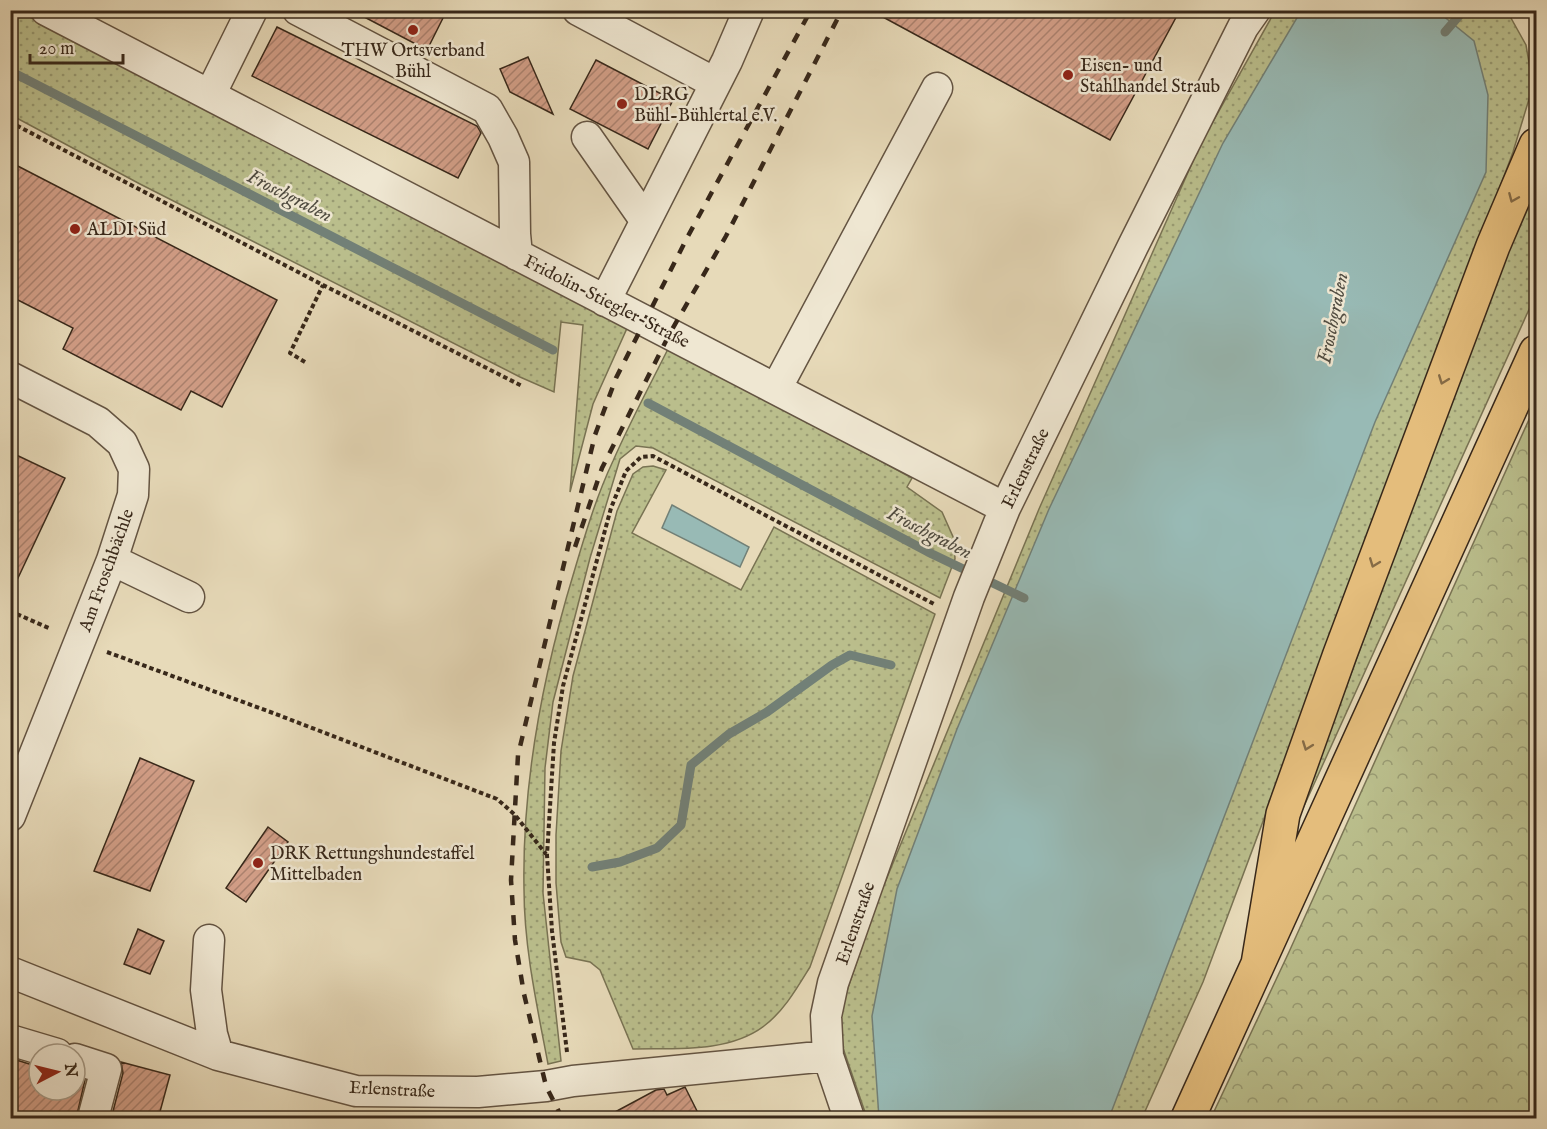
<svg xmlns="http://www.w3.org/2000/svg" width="1547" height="1129" font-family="'IM FELL English',serif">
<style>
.grass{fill:url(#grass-dots);stroke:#797353;stroke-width:1.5}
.forest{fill:url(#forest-crowns);stroke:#797353;stroke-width:1.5}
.water{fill:#98bab5;stroke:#728077;stroke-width:1.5}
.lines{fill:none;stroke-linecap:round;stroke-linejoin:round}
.stream{stroke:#728077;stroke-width:9}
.building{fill:url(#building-hatch);stroke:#38281a;stroke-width:1.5}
.minor-casing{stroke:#645442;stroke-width:33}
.major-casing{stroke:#38281a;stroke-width:36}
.path{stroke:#38281a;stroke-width:4;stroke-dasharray:4.5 3;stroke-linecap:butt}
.minor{stroke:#efe7d2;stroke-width:30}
.major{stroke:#e4bd7c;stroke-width:33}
.rail{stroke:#38281a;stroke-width:4.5;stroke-dasharray:10 10;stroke-linecap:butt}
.oneway{stroke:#856b46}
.poi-dot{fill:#8f2418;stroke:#efe7d2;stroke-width:2}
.labels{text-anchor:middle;stroke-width:5;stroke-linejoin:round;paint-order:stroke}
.poi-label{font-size:18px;fill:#38281a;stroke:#efe7d2;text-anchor:start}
.street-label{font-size:18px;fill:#38281a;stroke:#efe7d2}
.water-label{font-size:20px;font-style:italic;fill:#504c41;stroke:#efe7d2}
</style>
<defs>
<pattern id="grass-dots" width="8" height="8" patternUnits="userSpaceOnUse" patternTransform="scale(1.5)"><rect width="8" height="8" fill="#babe8c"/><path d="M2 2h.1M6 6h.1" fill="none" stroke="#989a72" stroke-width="1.8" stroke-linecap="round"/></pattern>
<pattern id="forest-crowns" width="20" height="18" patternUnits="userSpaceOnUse" patternTransform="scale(1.5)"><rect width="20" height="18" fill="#babe8c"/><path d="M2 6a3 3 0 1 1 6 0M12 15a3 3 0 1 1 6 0" fill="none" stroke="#989a72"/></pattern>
<pattern id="building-hatch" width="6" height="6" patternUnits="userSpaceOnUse" patternTransform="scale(1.5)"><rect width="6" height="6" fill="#d29e87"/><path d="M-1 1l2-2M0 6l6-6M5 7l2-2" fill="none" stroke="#ab816e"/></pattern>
</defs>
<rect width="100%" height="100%" fill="#e7dab9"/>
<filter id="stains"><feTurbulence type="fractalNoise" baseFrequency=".00333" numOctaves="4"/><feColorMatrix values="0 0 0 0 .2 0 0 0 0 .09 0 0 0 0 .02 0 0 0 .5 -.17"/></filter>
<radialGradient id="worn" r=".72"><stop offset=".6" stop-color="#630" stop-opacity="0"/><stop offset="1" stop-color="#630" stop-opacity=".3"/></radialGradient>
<path class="grass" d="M10,11H18L628,326L593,404L570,492L583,325L561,322L554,392L520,377L140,184L11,115Z
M1275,11H1507L1526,45L1533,86L1513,152L1203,982L1142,1118H867L843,1048L840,1011L879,897L1039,509L1201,143Z
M1536,171V294L1295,826Z
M669,347L912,478L907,487L942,512L954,539L955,559L940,598L653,448L636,446L620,459L590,558L553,702L545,768L543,893L561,1061L548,1064C537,1006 524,947 524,889C522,782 543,674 574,572C585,535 596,497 613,461C630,422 650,385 669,347Z
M653,466L666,470L632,533L741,590L774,527L935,614L810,967C797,988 784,1011 764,1026C728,1053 676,1048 633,1049L600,970L590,962L566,957L561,942L556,883V835L561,751L573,676L617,511L633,474L643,467Z"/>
<path class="forest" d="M1536,404V1118H1211L1289,952Z"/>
<path class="water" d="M1301,11H1437L1474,41L1488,95L1486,172L1375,422L1109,1118H879L872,1016L897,889L957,729L1049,509L1223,143Z
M672,505L749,547L740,567L662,528Z"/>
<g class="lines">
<path class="stream" d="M1445,32L1464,10
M10,71L553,350
M648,403L932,554L1024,598
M592,867L620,862L657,848L681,825L691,765L729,734L767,712L832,665L850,655L891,665"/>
</g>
<path class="building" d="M351,10H447L427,50Z
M870,10H1180L1110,140Z
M277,27L477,126L481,133L458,178L252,76Z
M528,57L553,114L510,92L500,69Z
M596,60L673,100L648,149L570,109Z
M10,162L277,300L222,407L191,391L181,410L63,349L73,328L10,296Z
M10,452L65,478L10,595Z
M140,758L194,781L150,891L94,871Z
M268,827L288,842L246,902L226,888Z
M138,929L164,941L150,974L124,964Z
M10,1058L39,1067V1090H75V1077L85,1080L76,1119H10Z
M121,1062L170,1075L158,1119H111L123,1073Z
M685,1087L701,1119H602L656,1090L664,1089L667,1095Z"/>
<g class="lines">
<defs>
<path id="minor" d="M46,10L1005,508
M298,10L487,109L503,137L514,162L515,234L517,255
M578,10L715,83
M210,95L252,10
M587,137L645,220
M605,301L727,61L749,10
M10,377L98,422L122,443L134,469L133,495L112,560L10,816
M776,389L937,88
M112,560L189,597
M209,940L206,990L212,1034L218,1055
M10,972L218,1055L356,1091L478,1092L546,1086L573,1081L828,1056
M10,1040L57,1054
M75,1059L106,1069L93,1118
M849,1118L828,1056L826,1016L833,983L969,597L1005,508L1133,246L1243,27L1255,10"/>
<path id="major" d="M1258,964L1283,814L1340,654L1493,246L1536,145
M1188,1118L1536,352"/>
</defs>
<use href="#minor" class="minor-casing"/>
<use href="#major" class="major-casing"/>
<path class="path" d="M10,122L323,285L522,386
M305,362L290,353L323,285
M10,611L51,629
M107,652L273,713L497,799L515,815L546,854
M567,1052L552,931L547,855L554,743L563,686L611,508L626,471L641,457L653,456L934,604"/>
<use href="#minor" class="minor"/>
<use href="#major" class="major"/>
<path class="rail" d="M575,547L602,468L670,333L726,236L842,10
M562,1118L546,1086L524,994L515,940L511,880L518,755L595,435L616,378L688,236L811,10"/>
</g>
<defs><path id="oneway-chevron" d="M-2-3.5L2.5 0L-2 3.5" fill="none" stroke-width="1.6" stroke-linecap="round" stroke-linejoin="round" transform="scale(1.5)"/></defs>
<g class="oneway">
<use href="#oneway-chevron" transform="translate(1513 198) rotate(113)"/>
<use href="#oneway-chevron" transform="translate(1443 380) rotate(111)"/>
<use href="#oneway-chevron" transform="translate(1374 563) rotate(111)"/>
<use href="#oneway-chevron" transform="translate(1307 746) rotate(110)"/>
</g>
<g class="poi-dot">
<circle cx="413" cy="30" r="6"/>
<circle cx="1068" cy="75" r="6"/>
<circle cx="622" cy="104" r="6"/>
<circle cx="75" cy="229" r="6"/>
<circle cx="258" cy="863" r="6"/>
</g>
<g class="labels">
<g class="poi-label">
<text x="413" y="56" text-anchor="middle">THW Ortsverband<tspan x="413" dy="21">Bühl</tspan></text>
<text x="1080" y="71">Eisen- und<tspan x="1080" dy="21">Stahlhandel Straub</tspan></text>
<text x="634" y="100">DLRG<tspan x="634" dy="21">Bühl-Bühlertal e.V.</tspan></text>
<text x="87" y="235">ALDI Süd</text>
<text x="270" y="859">DRK Rettungshundestaffel<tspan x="270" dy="21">Mittelbaden</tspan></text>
</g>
<g class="street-label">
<text transform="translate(607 301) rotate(27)" y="6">Fridolin-Stiegler-Straße</text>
<text transform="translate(1025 468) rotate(-64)" y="6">Erlenstraße</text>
<text transform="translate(106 570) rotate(-70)" y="6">Am Froschbächle</text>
<text transform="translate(855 923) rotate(-71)" y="6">Erlenstraße</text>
<text transform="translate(392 1089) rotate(3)" y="6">Erlenstraße</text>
</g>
<g class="water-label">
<text transform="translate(290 195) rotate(27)" y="7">Froschgraben</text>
<text transform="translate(1332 318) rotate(-79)" y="7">Froschgraben</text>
<text transform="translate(930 532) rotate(27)" y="7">Froschgraben</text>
</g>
</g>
<rect width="1547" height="1129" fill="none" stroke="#e7dab9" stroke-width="36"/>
<rect x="12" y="12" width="1523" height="1105" fill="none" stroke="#38281a" stroke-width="3"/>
<rect x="18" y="18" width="1511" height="1093" fill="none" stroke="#38281a" stroke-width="1.5"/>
<g transform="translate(57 1072) rotate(83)"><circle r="28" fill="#efe7d2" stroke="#a69b88" stroke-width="1.5"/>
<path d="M0-4.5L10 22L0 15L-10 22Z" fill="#8f2418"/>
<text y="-9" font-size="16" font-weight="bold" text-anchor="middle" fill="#38281a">N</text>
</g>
<path d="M30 54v9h93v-9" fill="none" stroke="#38281a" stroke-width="3"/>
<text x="39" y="54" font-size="18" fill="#38281a" stroke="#efe7d2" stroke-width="4.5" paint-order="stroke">20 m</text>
<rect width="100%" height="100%" filter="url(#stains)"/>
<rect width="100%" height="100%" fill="url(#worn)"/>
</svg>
